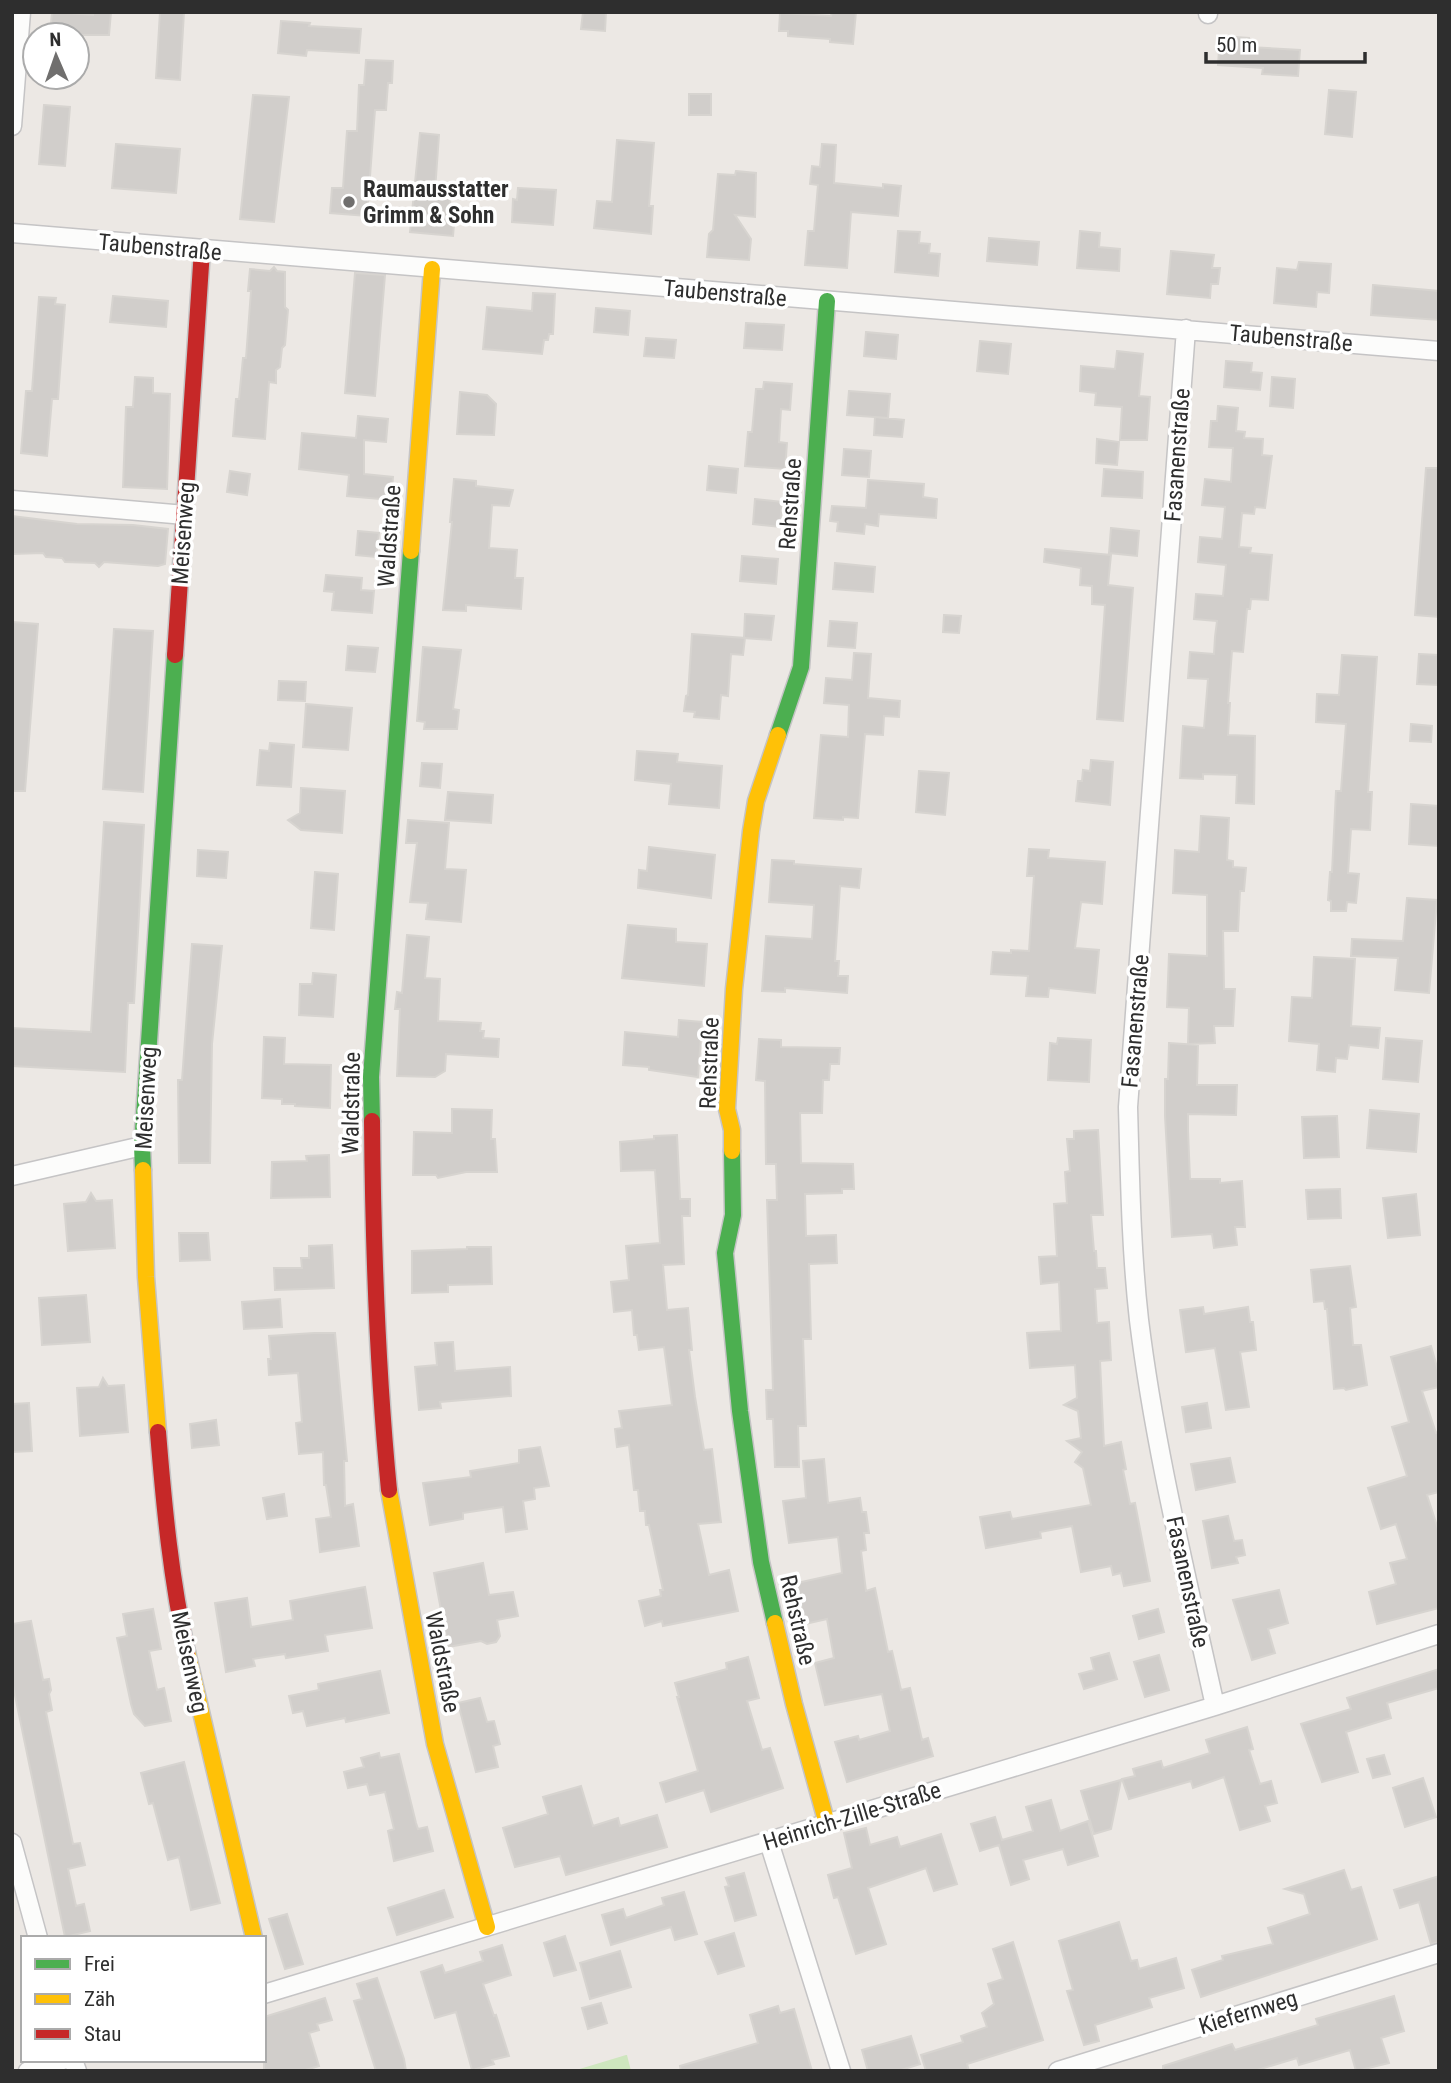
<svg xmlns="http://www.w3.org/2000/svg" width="1451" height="2083" font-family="'Roboto Condensed',sans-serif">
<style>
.green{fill:#cee6be}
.building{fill:#d1cecb;stroke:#d7d4d0;stroke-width:2}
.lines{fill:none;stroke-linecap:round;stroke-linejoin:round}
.street-casing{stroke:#c5c4c5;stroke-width:21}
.fast-casing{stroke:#c5c4c5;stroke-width:19}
.slow-casing{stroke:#c5c4c5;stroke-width:19}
.jam-casing{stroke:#c5c4c5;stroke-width:19}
.street{stroke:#fcfcfb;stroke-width:18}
.fast{stroke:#4caf50;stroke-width:16}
.slow{stroke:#ffc107;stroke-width:16}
.jam{stroke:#c62828;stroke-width:16}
.poi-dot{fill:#706f6e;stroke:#fff;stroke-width:2.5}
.labels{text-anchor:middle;stroke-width:7;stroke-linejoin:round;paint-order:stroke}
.poi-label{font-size:23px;font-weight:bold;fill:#2e2e2e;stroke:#fff;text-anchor:start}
.street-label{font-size:23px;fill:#2e2e2e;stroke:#fff}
</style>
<rect width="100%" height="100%" fill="#ece8e4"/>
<path class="green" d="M627,2055L631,2071H573L626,2055Z"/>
<path class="building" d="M52,12L93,15V12H111L109,35H50Z
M160,12H184L180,80L156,78Z
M583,12H606L605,31L581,29Z
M832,12H856L853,44L830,42V39L788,36V31H779L780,13L831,16Z
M281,21L310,23L309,26L361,29L359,53L307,50L306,56L278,53Z
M1220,36L1249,38V47L1300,50L1298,76L1262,74L1263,68L1218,65Z
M366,60L393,61L392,83H388L386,110H375L367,216L330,213L332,188H343L347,131H357L359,85H364Z
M1329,90L1356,92L1352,137L1325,134Z
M689,94H711V115H689Z
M253,95L289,97L274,222L240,219Z
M44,105L70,107L65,166L39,164Z
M420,133L439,135L435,191L451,193L449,213H455L453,236L410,232Z
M617,140L654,143L649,206H653L651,234L594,228L597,201L612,202Z
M116,144L180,149L176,193L112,188Z
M822,144L836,145L834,183L883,188V184L901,186L898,216L851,212L847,268L805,265L808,231H814L818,185L810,184L812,166L820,167Z
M736,171L756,173L755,217L735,215L751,239L749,260L707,257L709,234L713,230L718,174L735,175Z
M518,188L556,190L553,225L512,222L513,199L517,200Z
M898,231L920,232L919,243L930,244L929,253L940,254L938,276L895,272Z
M1080,231L1100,233L1099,247L1120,249L1119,271L1077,268Z
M989,238L1039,242L1037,265L987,261Z
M1171,251L1214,255L1212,268H1220L1218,284H1211L1210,298L1167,294Z
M1299,262L1331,264L1329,293L1317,292L1316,307L1274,303L1277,268L1297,270Z
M274,267L277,271L285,272V307L288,310L285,345L282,348L280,367L276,370V383L269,382L265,439L233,436L236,399H239L243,358H246L251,291H248L250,269L270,271Z
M355,273L385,275L375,396L345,393Z
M1373,285L1439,291V320L1371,315Z
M533,293L555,294L553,334H549L548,340H544L542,354L483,349L487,307L532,311Z
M113,296L168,301L166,327L110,322Z
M39,297L56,298L55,304L65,305L58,399H52L47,456L21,453L26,391H32Z
M596,308L630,311L628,335L594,332Z
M746,323L784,325L782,350L744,348Z
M866,332L898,335L896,359L864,356Z
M646,338L676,340L674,358L644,356Z
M980,341L1011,344L1008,374L977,371Z
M1117,351L1143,354L1139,396L1150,397L1147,440H1120L1122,407L1095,405L1096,393L1080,391L1081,366L1115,369Z
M1226,361L1252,363L1251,372L1262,373L1260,390L1224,387Z
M135,377L153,378V393L170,394L167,489L123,487L126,407H133Z
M1272,377L1295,379L1293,408L1270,406Z
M764,382L792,384L790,410L781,409L779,442L787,443L785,469L745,466L748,432H752L756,389H763Z
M849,391L890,394L888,418L847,415Z
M460,392L487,395L496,404L494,435L457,434Z
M1218,406L1238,408L1236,431L1245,432L1244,438L1263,439L1262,455L1272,456L1265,508L1255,507L1254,514L1242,513L1239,547L1251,548L1250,553L1272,555L1268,600L1251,599L1250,609H1247L1243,652L1232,651L1228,703H1230L1228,735L1255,736L1254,804L1236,803L1237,775L1203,774V779L1180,778L1183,726L1204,728L1208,679L1188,678L1190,652L1214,654L1215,637L1217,621L1194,619L1196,594L1223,596L1226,565L1198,562L1200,537L1222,539L1225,507L1202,505L1205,479L1231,482L1233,448L1209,447L1211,421H1217Z
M358,416L388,419L386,442L364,440V474L393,477L391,500L347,496L349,475L299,469L302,433L356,438Z
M875,417L904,420L902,437L874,435Z
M1097,439L1119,442L1117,465L1096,463Z
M844,449L871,451L869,477L842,475Z
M709,466L738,469L736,493L707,490Z
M1426,468H1439V617L1415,615Z
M1104,469L1143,472L1142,498L1102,496Z
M230,471L250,474L247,495L227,492Z
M454,479L476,481V486L513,490L509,506L492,505L489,548L517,550L515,578H523L521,609L466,605V611L443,610L452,522H450Z
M868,480L924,484L923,497L937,499L936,518L879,514L878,526L865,524L864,534L837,531L838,522L830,521L832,506L866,508Z
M755,499L782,502L780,527L753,524Z
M12,516L77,524L133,525L168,529L165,564L158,566L104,562L99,567L95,563L65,562L62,558L46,557L43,553L12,554Z
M1111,528L1139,531L1137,556L1109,553Z
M358,531L379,533L376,557L356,555Z
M1045,549L1111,555L1108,585L1133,588L1123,721L1097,719L1105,605L1092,604V586L1080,585L1081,568L1044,562Z
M742,556L778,559L776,584L740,581Z
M835,563L875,567L873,592L833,589Z
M326,575L362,578L361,590L374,591L372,613L332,610L334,592L324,591Z
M745,614L774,616L771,640L744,638Z
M944,615L961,616L959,633L943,632Z
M830,621L857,623L855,648L828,646Z
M12,622L38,624L25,791H12Z
M114,629L153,631L143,792L103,789Z
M692,634L745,638L743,655L731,654L728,696L721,695L719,719L694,717L695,712L684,711L686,696L688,695Z
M348,646L378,648L375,672L346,670Z
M423,647L461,650L453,709L459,710L457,729H424L425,722L417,721Z
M854,653L871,654L868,698L900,701L899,717L884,716L883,735L865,734L858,818L843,817V820L814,818L821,735L848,737L849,705L824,703L826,678L852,680Z
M1419,654L1439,655V685L1417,684Z
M1342,655L1377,657L1368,792H1372L1370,830L1351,829L1348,873L1359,874L1356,903L1347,902L1346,911H1331V901L1328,900L1330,872H1332L1336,791H1341L1346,724L1316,722L1317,694L1339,695Z
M279,681L306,682L305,701L278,700Z
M306,704L352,708L348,750L303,747Z
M1411,724L1432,726L1431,742L1410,741Z
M270,743L294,745L291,787L257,785L260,750L269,751Z
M637,751L678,754L677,762L722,766L719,808L669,804L671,784L635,780Z
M1091,760L1113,762L1110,805L1076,801L1078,781H1082L1083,770L1090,771Z
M422,763L442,764L440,788L420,786Z
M919,771L949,773L945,815L916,812Z
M301,788L345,791L342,833L301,830L288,820L300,813Z
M448,792L493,795L491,823L445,820Z
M1411,804L1439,806V846L1409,844Z
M1201,816L1229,818L1227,860L1233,861V867L1246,868L1244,891H1240L1238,931H1223L1224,989H1235L1233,1026H1214L1215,1043L1188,1044L1189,1008L1167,1007L1169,954L1207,956V895L1173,893L1175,850L1199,852Z
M408,820L449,823L445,869L466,870L461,922L426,919L428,903L410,902L417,843H406Z
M104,822L144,825L134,1003H128L125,1072L12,1066V1028L91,1032Z
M649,847L715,855L711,898L638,888L639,870L647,871Z
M1029,849L1049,850L1048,858L1105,862L1102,904L1081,902L1075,948L1099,950L1095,993L1049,988L1048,997L1026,996L1028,976L991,974L993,952L1011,953V950L1029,951L1034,876H1027Z
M198,850L228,852L226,878L197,876Z
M772,860L794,861V864L861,869L859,888L840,886L835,961H839L838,976H848L847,993L785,988V992L762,991L766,936L812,939L814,905L769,902Z
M315,872L338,874L334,930L311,928Z
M1407,898L1437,900L1429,993L1395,990L1398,958L1351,956L1352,939L1403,941Z
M628,925L676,929V942L707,944L704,986L622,978Z
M407,935L429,937L425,978L440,979L438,1021L481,1023L480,1031H484L483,1038L499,1039L498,1057L446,1054L445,1071L435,1077L397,1076L400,1009H395L397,992L402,993Z
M192,944L222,946L212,1044L210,1163H179L178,1080H182Z
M1314,957L1355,959L1351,1026L1380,1028L1378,1048L1349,1045L1347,1059L1336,1058L1335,1072L1317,1070L1319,1044L1289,1041L1292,997L1312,998Z
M313,973L336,975L333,1017L299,1015L300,984H312Z
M679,1020L702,1022L698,1077L649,1070V1067L623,1065L625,1032L678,1037Z
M264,1037L285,1038L284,1064L331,1065L330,1108L295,1106V1104H282V1099L262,1098Z
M1058,1038L1091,1040L1089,1082L1048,1080L1050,1043L1057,1044Z
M1386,1038L1422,1041L1418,1082L1383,1079Z
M759,1039L781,1040V1047L840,1048L839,1064H830L829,1080H823L822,1113H800L801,1163L853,1164L854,1189H842V1193L805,1194L806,1236L836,1235L837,1263L809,1264L811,1339H803L806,1426H798L799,1467H775L773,1419H767L766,1390H773L767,1200H777L776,1164H766L765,1081L756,1080Z
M1169,1043L1198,1045L1197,1085H1237L1236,1115L1188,1114V1131L1190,1179H1220V1183L1242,1181L1245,1227H1235L1237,1245L1214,1248L1212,1234L1172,1237L1165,1116V1079H1168Z
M452,1109L492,1110L491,1139H495L497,1172H466L438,1178L436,1175H413L414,1132L452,1133Z
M1370,1110L1419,1114L1416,1152L1367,1148Z
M1337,1116L1339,1157L1304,1158L1302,1117Z
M1098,1130L1103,1215H1091L1094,1251H1096L1097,1268H1105L1107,1288L1095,1289L1097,1323L1109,1322L1111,1360L1100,1361L1104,1446L1121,1442L1126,1469L1123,1470L1130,1504L1135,1503L1150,1581L1124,1586L1121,1573L1113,1575L1111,1566L1081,1572L1072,1526L1040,1532L1041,1538L986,1548L980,1517L1010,1512L1012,1519L1091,1505L1083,1468L1075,1462L1082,1452L1067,1441L1081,1438L1078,1411L1064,1405L1077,1398L1075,1365L1030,1368L1027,1333L1061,1331L1059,1282L1041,1284L1039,1257L1057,1256L1054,1204L1067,1203L1065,1172L1070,1171L1067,1139H1074V1131Z
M677,1135L680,1199H690V1216H682L684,1264L663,1265L667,1310L688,1308L692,1350H689L695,1397L704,1450L712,1449L721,1522L698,1524L709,1575L729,1570L738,1611L663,1626L662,1621L645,1626L639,1601L661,1596L660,1590H663L649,1525H646L645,1511H640L638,1490H634L629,1445L617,1447L615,1429L622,1428L619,1411L672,1405L664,1347L639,1350L637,1335H634L632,1310L614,1312L611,1282L629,1280L626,1246L660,1243L655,1170L621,1171L620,1142L654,1139V1136Z
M329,1155L330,1197L271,1198L272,1162L307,1161L306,1156Z
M1340,1189L1341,1218L1308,1219L1306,1190Z
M91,1193L96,1201L112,1200L115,1248L68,1251L64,1204L86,1202Z
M1416,1194L1420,1235L1388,1238L1383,1198Z
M179,1233H208L210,1260L180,1261Z
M332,1245L334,1288L275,1290L274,1268H302L301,1258H309V1246Z
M467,1247H491L492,1284L448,1285V1292L412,1293V1251L467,1249Z
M1350,1266L1356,1307L1350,1308L1353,1345H1361L1367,1385L1346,1390L1344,1388L1334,1389L1327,1309H1325L1324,1301L1314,1302L1311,1270Z
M86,1295L90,1342L42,1345L39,1298Z
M280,1299L282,1327L244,1329L242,1302Z
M1203,1307L1204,1314L1248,1307L1250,1322H1253L1256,1350L1240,1352L1249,1407L1226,1410L1215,1348L1186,1352L1180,1310Z
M314,1333H335L347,1461H344L345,1506L353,1504L359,1546L320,1552L316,1519L331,1517L326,1485H324L323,1452L299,1454L296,1423L302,1422L298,1373L269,1375L268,1359H271L269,1336Z
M453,1342L455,1371L510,1367L511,1396L440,1402L441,1408L419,1410L415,1367L437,1365L435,1343Z
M1431,1346L1439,1374V1387L1422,1391L1436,1433L1439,1432V1492L1427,1495L1439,1532V1608L1377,1624L1369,1592L1396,1584L1390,1563L1407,1559L1396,1524L1381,1529L1368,1488L1407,1476L1392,1427L1409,1422L1391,1357Z
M103,1378L108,1386L124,1385L128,1432L80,1436L77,1388L99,1387Z
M29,1403L32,1451L12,1452V1404Z
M1207,1403L1211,1428L1186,1432L1182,1407Z
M216,1420L219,1445L192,1448L190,1424Z
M540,1447L549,1486L534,1488L535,1499L523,1501L527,1529L506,1532L503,1507L463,1513V1519L430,1525L423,1483L471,1477L470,1471L519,1463V1450Z
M1230,1458L1235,1482L1196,1490L1191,1464Z
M824,1459L828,1503L860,1498L862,1512H866L869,1533H864L866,1550L861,1551L866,1591L875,1588L888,1652L892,1651L901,1690L910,1688L922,1740L928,1738L933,1756L847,1782L835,1742L858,1736L859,1740L890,1731L882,1694L825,1705L815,1663L834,1658L827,1619L805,1624L797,1583L842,1573L838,1537L789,1543L783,1501L806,1498L803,1461Z
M284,1494L287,1516L267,1519L263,1498Z
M1228,1516L1234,1541L1242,1540L1245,1555L1236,1557L1238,1563L1212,1568L1203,1521Z
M483,1563L489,1595L513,1592L518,1616L497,1620L500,1636L496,1642L487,1644L481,1641L448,1647L434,1573Z
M365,1587L372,1628L325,1635L328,1651L286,1658L285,1654L253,1659L255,1666L226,1672L215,1603L247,1598L251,1627L293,1620L290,1601Z
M1279,1590L1288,1623L1268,1629L1275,1653L1252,1660L1233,1600Z
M153,1609L161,1649L149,1651L157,1690L164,1688L171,1721L145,1726L134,1714L131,1704L117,1638L127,1636L123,1614Z
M1158,1609L1164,1632L1139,1639L1133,1616Z
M31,1621L43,1680L49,1679L51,1690L49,1694L52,1710L46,1712L73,1844L80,1843L85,1865L68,1869L76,1906L84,1904L90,1931L65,1937L12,1681V1624Z
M1109,1653L1117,1679L1084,1689L1079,1674L1094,1670L1091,1658Z
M1159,1655L1169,1690L1145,1697L1134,1662Z
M748,1657L759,1698L747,1701L762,1750L770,1748L783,1788L711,1812L704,1790L666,1802L660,1783L698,1771L677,1697H679L675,1683L727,1669L726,1663Z
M1439,1669V1688L1387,1703L1391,1718L1346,1732L1358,1772L1322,1782L1301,1724L1351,1709L1347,1698Z
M380,1671L389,1713L346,1722L345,1718L307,1726L303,1711L293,1713L289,1696L319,1690L318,1684Z
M480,1698L487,1722L494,1721L500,1744L493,1746L498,1767L476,1772L458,1703Z
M1247,1727L1253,1749L1249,1750L1260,1784L1271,1781L1277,1803L1265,1806L1270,1821L1240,1830L1224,1777L1193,1788L1191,1781L1129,1799L1122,1779L1135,1776L1133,1769L1161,1761L1163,1768L1210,1753L1206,1740Z
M379,1753L380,1758L399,1754L416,1823L418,1829L427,1827L433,1851L394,1861L388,1831L394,1829L385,1792L370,1795L367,1784L348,1788L344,1772L364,1767L361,1758Z
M1384,1755L1390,1774L1373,1778L1367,1759Z
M184,1762L220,1903L191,1910L179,1857L168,1860L153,1803L149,1804L141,1773Z
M1423,1778L1436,1817L1405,1827L1393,1788Z
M1121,1780L1111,1829L1094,1834L1081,1791Z
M581,1786L593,1826L618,1818L620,1826L657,1815L667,1847L566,1875L560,1856L515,1867L503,1828L548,1814L543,1797Z
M1051,1800L1060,1831L1088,1821L1098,1856L1068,1865L1063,1849L1023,1860L1029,1879L1011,1885L999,1845L980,1851L971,1824L995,1817L1002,1840L1033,1831L1026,1807Z
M866,1828L870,1845L897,1837L900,1847L941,1834L957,1884L934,1891L926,1868L868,1888L886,1944L856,1954L838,1897L834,1898L828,1875L852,1868L844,1833Z
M1344,1870L1351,1890L1361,1887L1377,1939L1201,1997L1192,1970L1223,1960L1222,1956L1273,1944L1268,1928L1310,1914L1304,1894L1285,1889Z
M744,1873L756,1915L735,1921L725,1887L729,1886L726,1878Z
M1439,1876V1942L1431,1944L1419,1902L1400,1908L1394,1890Z
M444,1890L453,1917L397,1935L388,1908Z
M684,1892L697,1934L675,1940L671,1927L611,1945L602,1915L623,1909L626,1918L664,1905L662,1898Z
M287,1914L303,1964L285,1969L269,1919Z
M1119,1922L1131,1961L1137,1960L1139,1969L1176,1958L1184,1988L1149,1998L1152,2007L1095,2025L1099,2041L1084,2045L1067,1991L1073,1990L1059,1941Z
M734,1933L744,1966L718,1974L705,1942Z
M565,1936L576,1970L554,1976L544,1943Z
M1013,1942L1043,2040L967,2064L969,2071H926L921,2055L963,2042L961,2036L987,2027L982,2013L994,2004L988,1984L1003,1979L993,1949Z
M502,1945L511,1975L483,1984L494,2016L496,2015L509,2056L492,2060L494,2064L472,2070L456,2012L435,2018L421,1972L442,1965L445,1973L483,1961L480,1952Z
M620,1951L631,1987L590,1999L580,1963Z
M377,1978L404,2059L406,2071H376L354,2001L362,1999L357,1984Z
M1394,1996L1404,2031L1381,2038L1389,2063L1356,2071L1350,2050L1299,2065L1297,2058L1254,2071H1163V2066L1232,2044L1235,2050L1318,2025L1316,2019Z
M325,1998L332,2020L317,2024L319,2030L309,2033L319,2066L302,2071H264V2017Z
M601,2003L607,2023L588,2029L582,2008Z
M778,2006L780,2013L794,2009L812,2071H681L680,2066L758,2043L750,2015Z
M911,2036L920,2064L898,2071H868L862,2050Z"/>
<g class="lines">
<defs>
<path id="street" d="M1208,14V12
M12,126L21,12
M12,233L1439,351
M1186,329L1128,1107C1130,1178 1131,1249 1139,1320C1155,1450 1187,1578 1215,1706
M12,500L185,515
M12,1176L142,1146
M769,1842L841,2071
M12,1843L38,1938
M264,1994L1215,1706L1439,1634
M73,2060L77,2071
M28,2071L63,2060
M1058,2071L1439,1953"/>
<path id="fast" d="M778,735L801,667L827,301
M372,1121L371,1077L411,551
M732,1151L733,1215L725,1253L740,1411L761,1562L775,1623
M143,1170L142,1146L175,655"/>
<path id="slow" d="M411,551L432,269
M732,1151V1130L727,1109L734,989L751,831L756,801L778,735
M143,1170L146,1277L158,1432
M389,1490L435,1744L487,1927
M775,1623L794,1704L827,1824
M187,1652L254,1938"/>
<path id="jam" d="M175,655L202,250
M372,1121C373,1245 377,1367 389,1490
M158,1432C164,1506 171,1580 187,1652"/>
</defs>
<use href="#street" class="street-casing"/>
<use href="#fast" class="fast-casing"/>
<use href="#slow" class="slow-casing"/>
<use href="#jam" class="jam-casing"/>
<use href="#street" class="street"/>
<use href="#fast" class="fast"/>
<use href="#slow" class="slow"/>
<use href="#jam" class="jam"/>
</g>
<circle class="poi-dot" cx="349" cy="202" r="7"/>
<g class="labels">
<g class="poi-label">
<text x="363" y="197">Raumausstatter<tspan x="363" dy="26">Grimm &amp; Sohn</tspan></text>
</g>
<g class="street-label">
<text transform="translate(160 247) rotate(5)" y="8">Taubenstraße</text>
<text transform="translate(725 293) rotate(5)" y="8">Taubenstraße</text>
<text transform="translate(1291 338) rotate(5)" y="8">Taubenstraße</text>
<text transform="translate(1177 455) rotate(-86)" y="8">Fasanenstraße</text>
<text transform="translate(790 504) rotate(-86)" y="8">Rehstraße</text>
<text transform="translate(183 533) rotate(-86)" y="8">Meisenweg</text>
<text transform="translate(389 536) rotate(-86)" y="8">Waldstraße</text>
<text transform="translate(1135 1021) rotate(-85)" y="8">Fasanenstraße</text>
<text transform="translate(709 1063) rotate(-88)" y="8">Rehstraße</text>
<text transform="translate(146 1098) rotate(-87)" y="8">Meisenweg</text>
<text transform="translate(351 1103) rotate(-89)" y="8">Waldstraße</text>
<text transform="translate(1188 1582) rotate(78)" y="8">Fasanenstraße</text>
<text transform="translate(798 1620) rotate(77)" y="8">Rehstraße</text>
<text transform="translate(190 1662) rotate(78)" y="8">Meisenweg</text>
<text transform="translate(443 1662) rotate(79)" y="8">Waldstraße</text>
<text transform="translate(852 1816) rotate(-17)" y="8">Heinrich-Zille-Straße</text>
<text transform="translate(1248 2012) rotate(-17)" y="8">Kiefernweg</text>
</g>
</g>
<rect width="1451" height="2083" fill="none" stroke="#2e2e2e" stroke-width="28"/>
<rect x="21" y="1936" width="245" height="126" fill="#ffffff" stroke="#ababab" stroke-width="2"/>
<rect x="35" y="1959" width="35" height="10" fill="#4caf50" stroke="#ababab" stroke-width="2"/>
<text x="84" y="1971" font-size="21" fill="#2e2e2e">Frei</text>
<rect x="35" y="1994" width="35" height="10" fill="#ffc107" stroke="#ababab" stroke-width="2"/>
<text x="84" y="2006" font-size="21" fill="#2e2e2e">Zäh</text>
<rect x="35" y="2029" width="35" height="10" fill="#c62828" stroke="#ababab" stroke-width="2"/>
<text x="84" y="2041" font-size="21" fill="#2e2e2e">Stau</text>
<g transform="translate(56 56) rotate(358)"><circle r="33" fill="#ffffff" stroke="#ababab" stroke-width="2"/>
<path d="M0-5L12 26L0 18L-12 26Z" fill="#706f6e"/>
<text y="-10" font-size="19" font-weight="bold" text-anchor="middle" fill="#2e2e2e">N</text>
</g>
<path d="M1206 52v10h159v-10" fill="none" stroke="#2e2e2e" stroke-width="3.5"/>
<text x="1216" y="52" font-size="21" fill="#2e2e2e" stroke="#ffffff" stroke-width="5" paint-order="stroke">50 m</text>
</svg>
